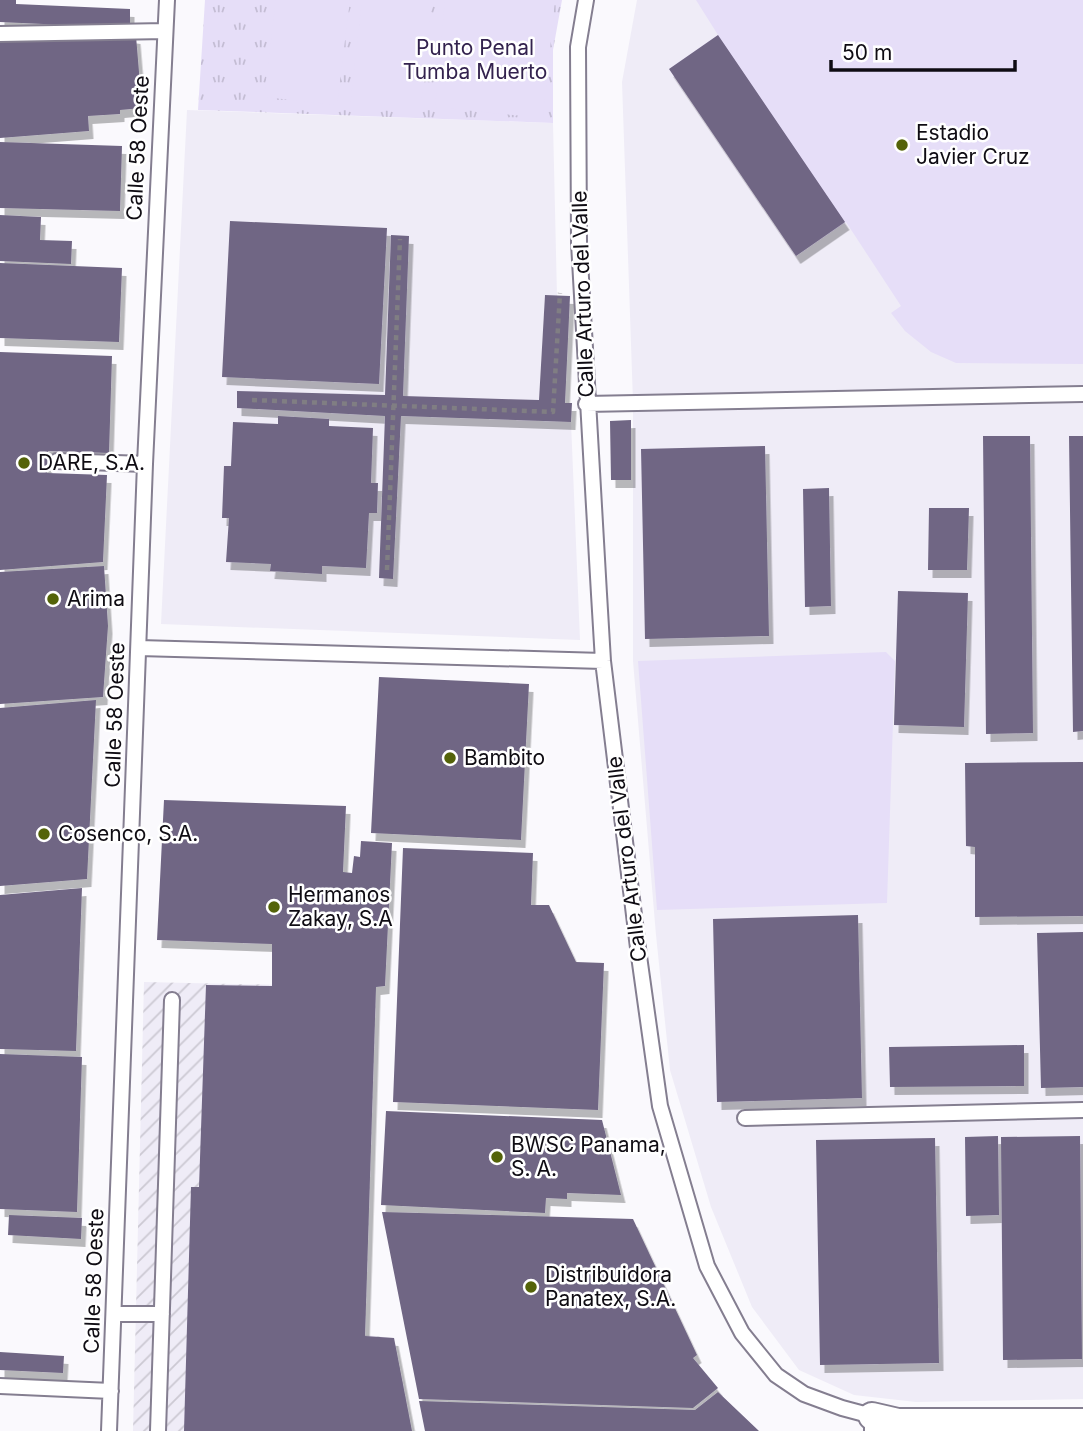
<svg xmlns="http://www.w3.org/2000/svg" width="1083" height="1431" font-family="Inter,sans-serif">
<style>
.built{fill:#efecf7}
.industrial{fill:url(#industrial-furrows)}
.grass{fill:url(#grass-tufts)}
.pitch{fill:#e6def8}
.building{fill:#706684;filter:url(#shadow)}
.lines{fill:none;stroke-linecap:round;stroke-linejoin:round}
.service-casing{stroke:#847e90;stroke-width:18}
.minor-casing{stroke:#847e90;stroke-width:30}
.path{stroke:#807e83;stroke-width:4.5;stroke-dasharray:5 5;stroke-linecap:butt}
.service{stroke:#fff;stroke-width:14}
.minor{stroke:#fff;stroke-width:26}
.poi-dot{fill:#546309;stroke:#fff;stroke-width:2.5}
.labels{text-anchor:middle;stroke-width:5;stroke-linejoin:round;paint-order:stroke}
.park-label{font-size:21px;fill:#33224e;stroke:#fff}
.poi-label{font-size:21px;fill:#0f0c13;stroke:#fff;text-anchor:start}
.street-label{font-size:21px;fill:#0f0c13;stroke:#fff}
</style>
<defs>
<pattern id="industrial-furrows" width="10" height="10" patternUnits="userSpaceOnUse" patternTransform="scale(1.75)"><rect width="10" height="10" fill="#efecf7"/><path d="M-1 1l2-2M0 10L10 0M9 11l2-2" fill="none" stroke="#ccc9d3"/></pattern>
<pattern id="grass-tufts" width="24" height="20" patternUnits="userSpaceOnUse" patternTransform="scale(1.75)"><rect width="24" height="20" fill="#e6def8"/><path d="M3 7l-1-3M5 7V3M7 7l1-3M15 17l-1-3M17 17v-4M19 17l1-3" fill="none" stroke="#c4bdd4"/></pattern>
<filter id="shadow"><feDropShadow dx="4.5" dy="8" stdDeviation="0" flood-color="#0004"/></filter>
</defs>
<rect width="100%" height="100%" fill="#faf9fd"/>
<path class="built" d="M637,0H1083V1399L916,1402L854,1395L799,1370L752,1307L711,1207L670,1070L656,935L633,661V402L622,82Z
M187,110L553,123L557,296L545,295L538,421L571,422L580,640L161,624Z"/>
<path class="industrial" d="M144,982L376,987L365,1335L394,1338L412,1431H133Z"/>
<path class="grass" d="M205,0H562L553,50V123L198,110Z"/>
<path class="pitch" d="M276,0H350L337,105L264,97Z
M362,0H432L420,114L350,107Z
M445,0H555L543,118L435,107Z
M696,0H1083V364L956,363L931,352L905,331L891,313L901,306L846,222L796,256L669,69L718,35Z
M886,652L895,661L887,903L657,910L638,661Z"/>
<path class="building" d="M0,0H16V4L130,9V28L0,22Z
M115,33L136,36L142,108L120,110V114L88,116L89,131L0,138V42Z
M718,35L845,222L796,256L669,69Z
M0,142L122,146L120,211L0,208Z
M0,215L41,217L40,240L72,241L71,264L0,261Z
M230,221L387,228L379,384L222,377Z
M391,235L409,236L403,396L539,400L545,295L570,296L565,403H572L571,422L401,416L393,579L379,578L385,416L237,408V391L385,395Z
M0,263L122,268L119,342L0,338Z
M0,352L112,356L109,453L48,451L47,473L107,475L103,562L0,570Z
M278,416L329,419V426L373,428L371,483H378L377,513H369L366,568L322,566V574L270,571L271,564L226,562L229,518H222L224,466H231L233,422L278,424Z
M631,420V480H611L610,421Z
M983,436H1030L1033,733L986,734Z
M1069,436H1083V731L1073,732Z
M765,446L769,636L645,639L641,449Z
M829,488L831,606L805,607L803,489Z
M929,508H969L967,570H928Z
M104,566L108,626L103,697L0,704V572Z
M898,591L968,593L964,727L894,725Z
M379,677L529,684L521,840L371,833Z
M96,700L87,879L0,886V708Z
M1083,762V916L975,917V847L966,846L965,763Z
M164,800L346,806L343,872L352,873L354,856L360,857L361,841L392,843L385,986L376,987L365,1336L394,1338L412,1431H184L191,1187H199L206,985L272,986V944L157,940Z
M403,848L533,853L531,905H549L576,962L604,963L598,1110L393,1102Z
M82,888L76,1051L0,1049V895Z
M858,915L862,1098L717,1102L713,919Z
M1083,932V1087L1041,1088L1037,933Z
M1024,1045V1086L890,1087L889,1047Z
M0,1054L82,1057L77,1212L0,1209Z
M386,1111L602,1120L621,1195L567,1193V1199L546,1198L545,1213L381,1205Z
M998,1136L999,1215L966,1216L965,1137Z
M1080,1136L1082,1359L1003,1360L1001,1137Z
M935,1138L939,1363L820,1365L816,1140Z
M382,1212L633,1219L697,1355L693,1358L718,1388L693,1408L419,1399Z
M9,1215L82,1218L81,1239L8,1235Z
M0,1352L64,1356L63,1373L0,1370Z
M718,1392L759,1431H425L419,1401L695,1410Z"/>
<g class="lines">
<defs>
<path id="service" d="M586,0L578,47L579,243L599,594L603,661L639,956L660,1106L707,1266L742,1333L776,1375L804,1394L842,1408L872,1416V1431
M0,34L165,31
M586,404L1083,394
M57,461L145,464
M139,648L603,661
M745,1118L1083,1110
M114,1314H162
M0,1386L111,1391
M109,1431L145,464L167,0
M158,1431L172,1000"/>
<path id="minor" d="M872,1416L898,1422H1083"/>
</defs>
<use href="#service" class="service-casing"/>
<use href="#minor" class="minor-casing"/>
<path class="path" d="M252,400L553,412L560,293
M387,570L400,239"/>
<use href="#service" class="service"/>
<use href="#minor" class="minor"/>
</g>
<g class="poi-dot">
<circle cx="902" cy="145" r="7"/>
<circle cx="24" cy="463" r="7"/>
<circle cx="53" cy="599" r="7"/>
<circle cx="450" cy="758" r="7"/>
<circle cx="44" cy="834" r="7"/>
<circle cx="274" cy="907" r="7"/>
<circle cx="497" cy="1157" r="7"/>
<circle cx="531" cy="1287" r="7"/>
</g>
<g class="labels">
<g class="park-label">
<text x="475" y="55">Punto Penal<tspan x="475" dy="24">Tumba Muerto</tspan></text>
</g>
<g class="poi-label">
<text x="916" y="140">Estadio<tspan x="916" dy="24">Javier Cruz</tspan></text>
<text x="38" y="470">DARE, S.A.</text>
<text x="67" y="606">Arima</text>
<text x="464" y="765">Bambito</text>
<text x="58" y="841">Cosenco, S.A.</text>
<text x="288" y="902">Hermanos<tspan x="288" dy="24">Zakay, S.A</tspan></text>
<text x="511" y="1152">BWSC Panama,<tspan x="511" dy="24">S. A.</tspan></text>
<text x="545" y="1282">Distribuidora<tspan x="545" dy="24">Panatex, S.A.</tspan></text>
</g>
<g class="street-label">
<text transform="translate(138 148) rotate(-87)" y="7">Calle 58 Oeste</text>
<text transform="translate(583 294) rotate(-92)" y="7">Calle Arturo del Valle</text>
<text transform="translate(115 715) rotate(-88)" y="7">Calle 58 Oeste</text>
<text transform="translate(627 859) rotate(-97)" y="7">Calle Arturo del Valle</text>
<text transform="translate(94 1281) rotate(-88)" y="7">Calle 58 Oeste</text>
</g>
</g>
<path d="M831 60v10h184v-10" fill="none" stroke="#0f0c13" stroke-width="3.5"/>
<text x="842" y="60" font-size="21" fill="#0f0c13" stroke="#ffffff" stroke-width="5" paint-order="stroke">50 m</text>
</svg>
